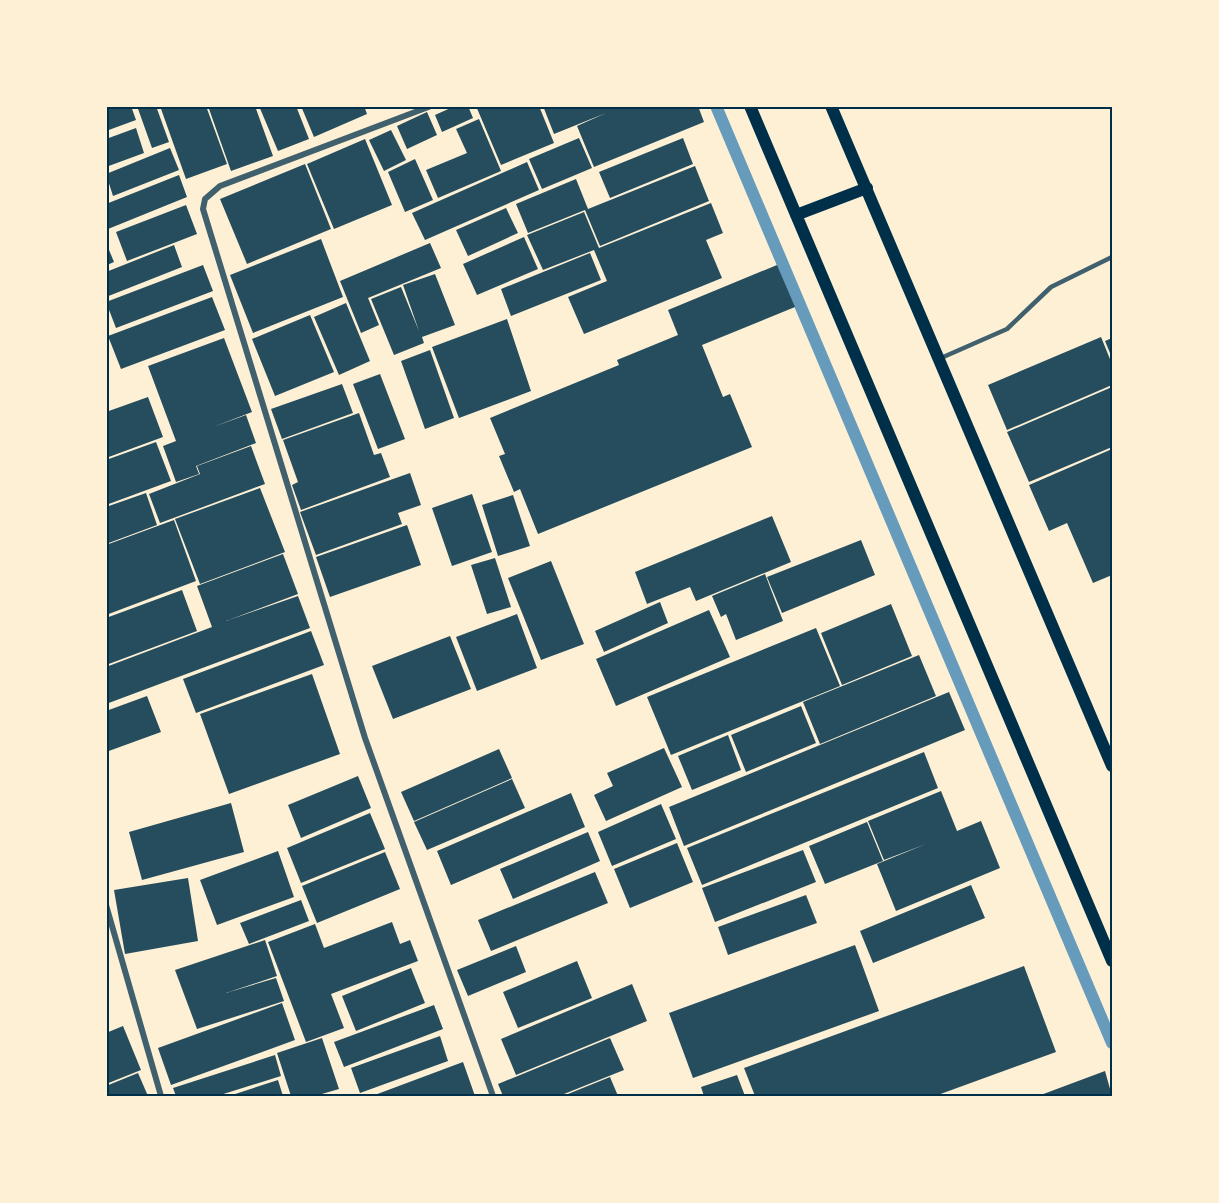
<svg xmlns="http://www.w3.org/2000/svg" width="1219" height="1203" font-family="'Fira Sans',sans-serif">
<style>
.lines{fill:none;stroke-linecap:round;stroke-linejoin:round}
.stream{stroke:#669bbc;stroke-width:12}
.building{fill:#264d5e}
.service{stroke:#3f606c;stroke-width:4.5}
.minor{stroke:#3f606c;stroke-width:6}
.secondary{stroke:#003049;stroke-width:12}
.neatline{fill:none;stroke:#003049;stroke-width:2}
</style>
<rect width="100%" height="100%" fill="#fdf0d5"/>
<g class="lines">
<path class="stream" d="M716,106L1112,1043"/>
</g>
<path class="building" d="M106,106H131L136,120L106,131Z
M137,106H156L169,142L152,148Z
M160,106H206L227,164L186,179Z
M208,106H255L273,156L231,171Z
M259,106H296L309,139L278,151Z
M301,106H364L367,114L314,137Z
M455,106H468L473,118L442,132L435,115Z
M476,106H539L554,143L501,165Z
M543,106H617L618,109L623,106H698L704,122L594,167L577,126L606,113L554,134Z
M427,112L437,135L407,149L397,126Z
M479,119L501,171L438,198L426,170L467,153L456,129Z
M136,128L144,153L106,167V139Z
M391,130L406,160L384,171L369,140Z
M579,138L592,168L542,189L529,159Z
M683,138L693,164L610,198L599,172Z
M365,139L392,205L334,229L307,164Z
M170,148L179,170L113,196L106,174Z
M415,159L433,200L405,212L388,172Z
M527,162L539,190L425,240L412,213Z
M305,164L331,229L247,264L220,199Z
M695,166L709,201L600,246L585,210L528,233L516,204L576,179L588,209Z
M179,175L187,197L108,229L106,204Z
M711,203L723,233L706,240L722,278L584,334L568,297L607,281L594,250L543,270L527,235L584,212L599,248Z
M186,205L197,234L127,261L116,232Z
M506,208L518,233L468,256L456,230Z
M524,237L538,269L477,295L463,264Z
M321,239L343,297L253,333L230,275Z
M430,243L441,268L368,298L379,325L361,333L340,281Z
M107,245L114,262L107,265Z
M174,245L182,267L106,297V272Z
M590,253L601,280L511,316L501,289Z
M203,265L213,291L116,328L106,302Z
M777,265L795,307L702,345L723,397L730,394L752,447L538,534L520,489L514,492L499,456L505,454L490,418L619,365L617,360L678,335L668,310Z
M435,274L455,325L422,337L424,343L394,355L371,299L401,287L419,331L403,285Z
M212,297L225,330L121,369L108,336Z
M346,303L370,361L339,375L314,317Z
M310,315L334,372L275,396L252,339Z
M507,319L531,391L459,418L432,347Z
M1101,337L1112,364V385L1007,430L988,385Z
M224,338L252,412L213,427L246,415L256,443L196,466L199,474L176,482L163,446L176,441L148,366Z
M1112,338V358L1105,341Z
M430,350L454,418L425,429L401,361Z
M380,374L405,439L378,449L353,384Z
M342,384L353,413L282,439L271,409Z
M1112,387V447L1029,482L1007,432Z
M148,397L163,437L106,458V412Z
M359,413L374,455L381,453L390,477L301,510L292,485L298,482L283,440Z
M156,442L171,481L106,505V460Z
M251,446L265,484L160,523L149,494L200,474L197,466Z
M1112,449V575L1093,583L1067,523L1049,531L1029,485Z
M410,473L421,505L398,513L402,524L316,555L300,512Z
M260,488L285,552L200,584L175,519Z
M146,493L157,525L106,544V507Z
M472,494L492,552L452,566L432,508Z
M513,495L530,546L498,556L482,505Z
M772,516L791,562L696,601L690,587L647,604L635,572Z
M174,520L196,581L106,615V545Z
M407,525L421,565L330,597L316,557Z
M861,540L875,575L782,613L767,577Z
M283,554L298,594L226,621L298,596L310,628L106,704V667L212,627L197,586Z
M495,558L511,607L487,614L471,565Z
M551,561L584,644L541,660L508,578Z
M765,574L783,621L736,640L726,614L721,617L712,596Z
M182,590L197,631L106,665V618Z
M660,602L668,623L604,652L595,631Z
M891,604L912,656L842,685L821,633Z
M709,610L730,657L616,706L596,659Z
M517,614L537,668L477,691L456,637Z
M816,628L840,686L671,755L647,697Z
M311,631L324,665L196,713L183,679Z
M450,636L471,689L393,719L372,666Z
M919,655L936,696L820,744L803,702Z
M312,674L340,754L229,794L200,714Z
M949,692L965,730L684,846L669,807Z
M147,696L161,732L106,752V711Z
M801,706L816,743L746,772L731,735Z
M728,735L741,770L692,790L678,756Z
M664,748L682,787L606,821L594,795L613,786L607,773Z
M499,749L512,778L414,821L401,792Z
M924,752L938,788L702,885L687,848Z
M358,776L371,808L301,838L288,805Z
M512,779L525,808L427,850L414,822Z
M941,791L957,831L981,821L1000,868L896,911L877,864L926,844L884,860L868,821Z
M571,793L585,827L451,885L437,851Z
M231,803L244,852L142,880L129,832Z
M661,804L676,839L612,866L598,832Z
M370,813L385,849L301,883L287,848Z
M867,822L883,861L825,884L809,846Z
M588,832L600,861L513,899L500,869Z
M677,843L693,882L630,908L614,869Z
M803,850L816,882L715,922L702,888Z
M278,851L294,897L217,925L200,880Z
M385,852L400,889L317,923L302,886Z
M595,872L608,903L491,951L478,920Z
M188,878L198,941L125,954L114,890Z
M971,885L985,918L873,963L860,931Z
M806,895L817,923L728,955L718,927Z
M301,900L309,921L249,944L240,923Z
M392,922L400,944L410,940L418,961L331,994L344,1028L306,1042L268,942L315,924L324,948Z
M265,940L277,976L226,993L276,978L284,1001L197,1029L175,970Z
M855,945L879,1011L693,1078L669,1013Z
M516,946L526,972L468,996L457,970Z
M577,961L592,998L518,1028L503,992Z
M1024,966L1056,1052L935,1096H755L744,1068Z
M411,968L425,1003L356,1031L342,996Z
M632,984L647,1021L516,1075L501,1039Z
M282,1003L295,1040L171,1085L158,1048Z
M434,1005L443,1029L344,1067L334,1042Z
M123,1026L141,1070L106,1084V1033Z
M440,1036L448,1061L360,1093L351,1068Z
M322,1038L339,1089L315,1096H291L277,1053Z
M610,1038L624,1070L559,1096H503L498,1084Z
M275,1055L281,1076L217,1096H176L173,1088Z
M463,1062L475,1096H372Z
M1105,1071L1112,1096H1038Z
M138,1073L148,1096H106V1086Z
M737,1075L745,1096H704L701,1087Z
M610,1077L618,1096H563Z
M278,1080L283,1096H229Z"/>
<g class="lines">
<path class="service" d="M941,358L1007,329L1051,287L1112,257"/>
<path class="minor" d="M431,106L220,186L205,199L203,209L365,738L493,1096
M106,905L161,1096"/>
<path class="secondary" d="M750,106L1112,961
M831,106L1112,766
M796,215L867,188"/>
</g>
<rect width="1219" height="1203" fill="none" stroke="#fdf0d5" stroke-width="216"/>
<rect x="108" y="108" width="1003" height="987" class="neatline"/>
</svg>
